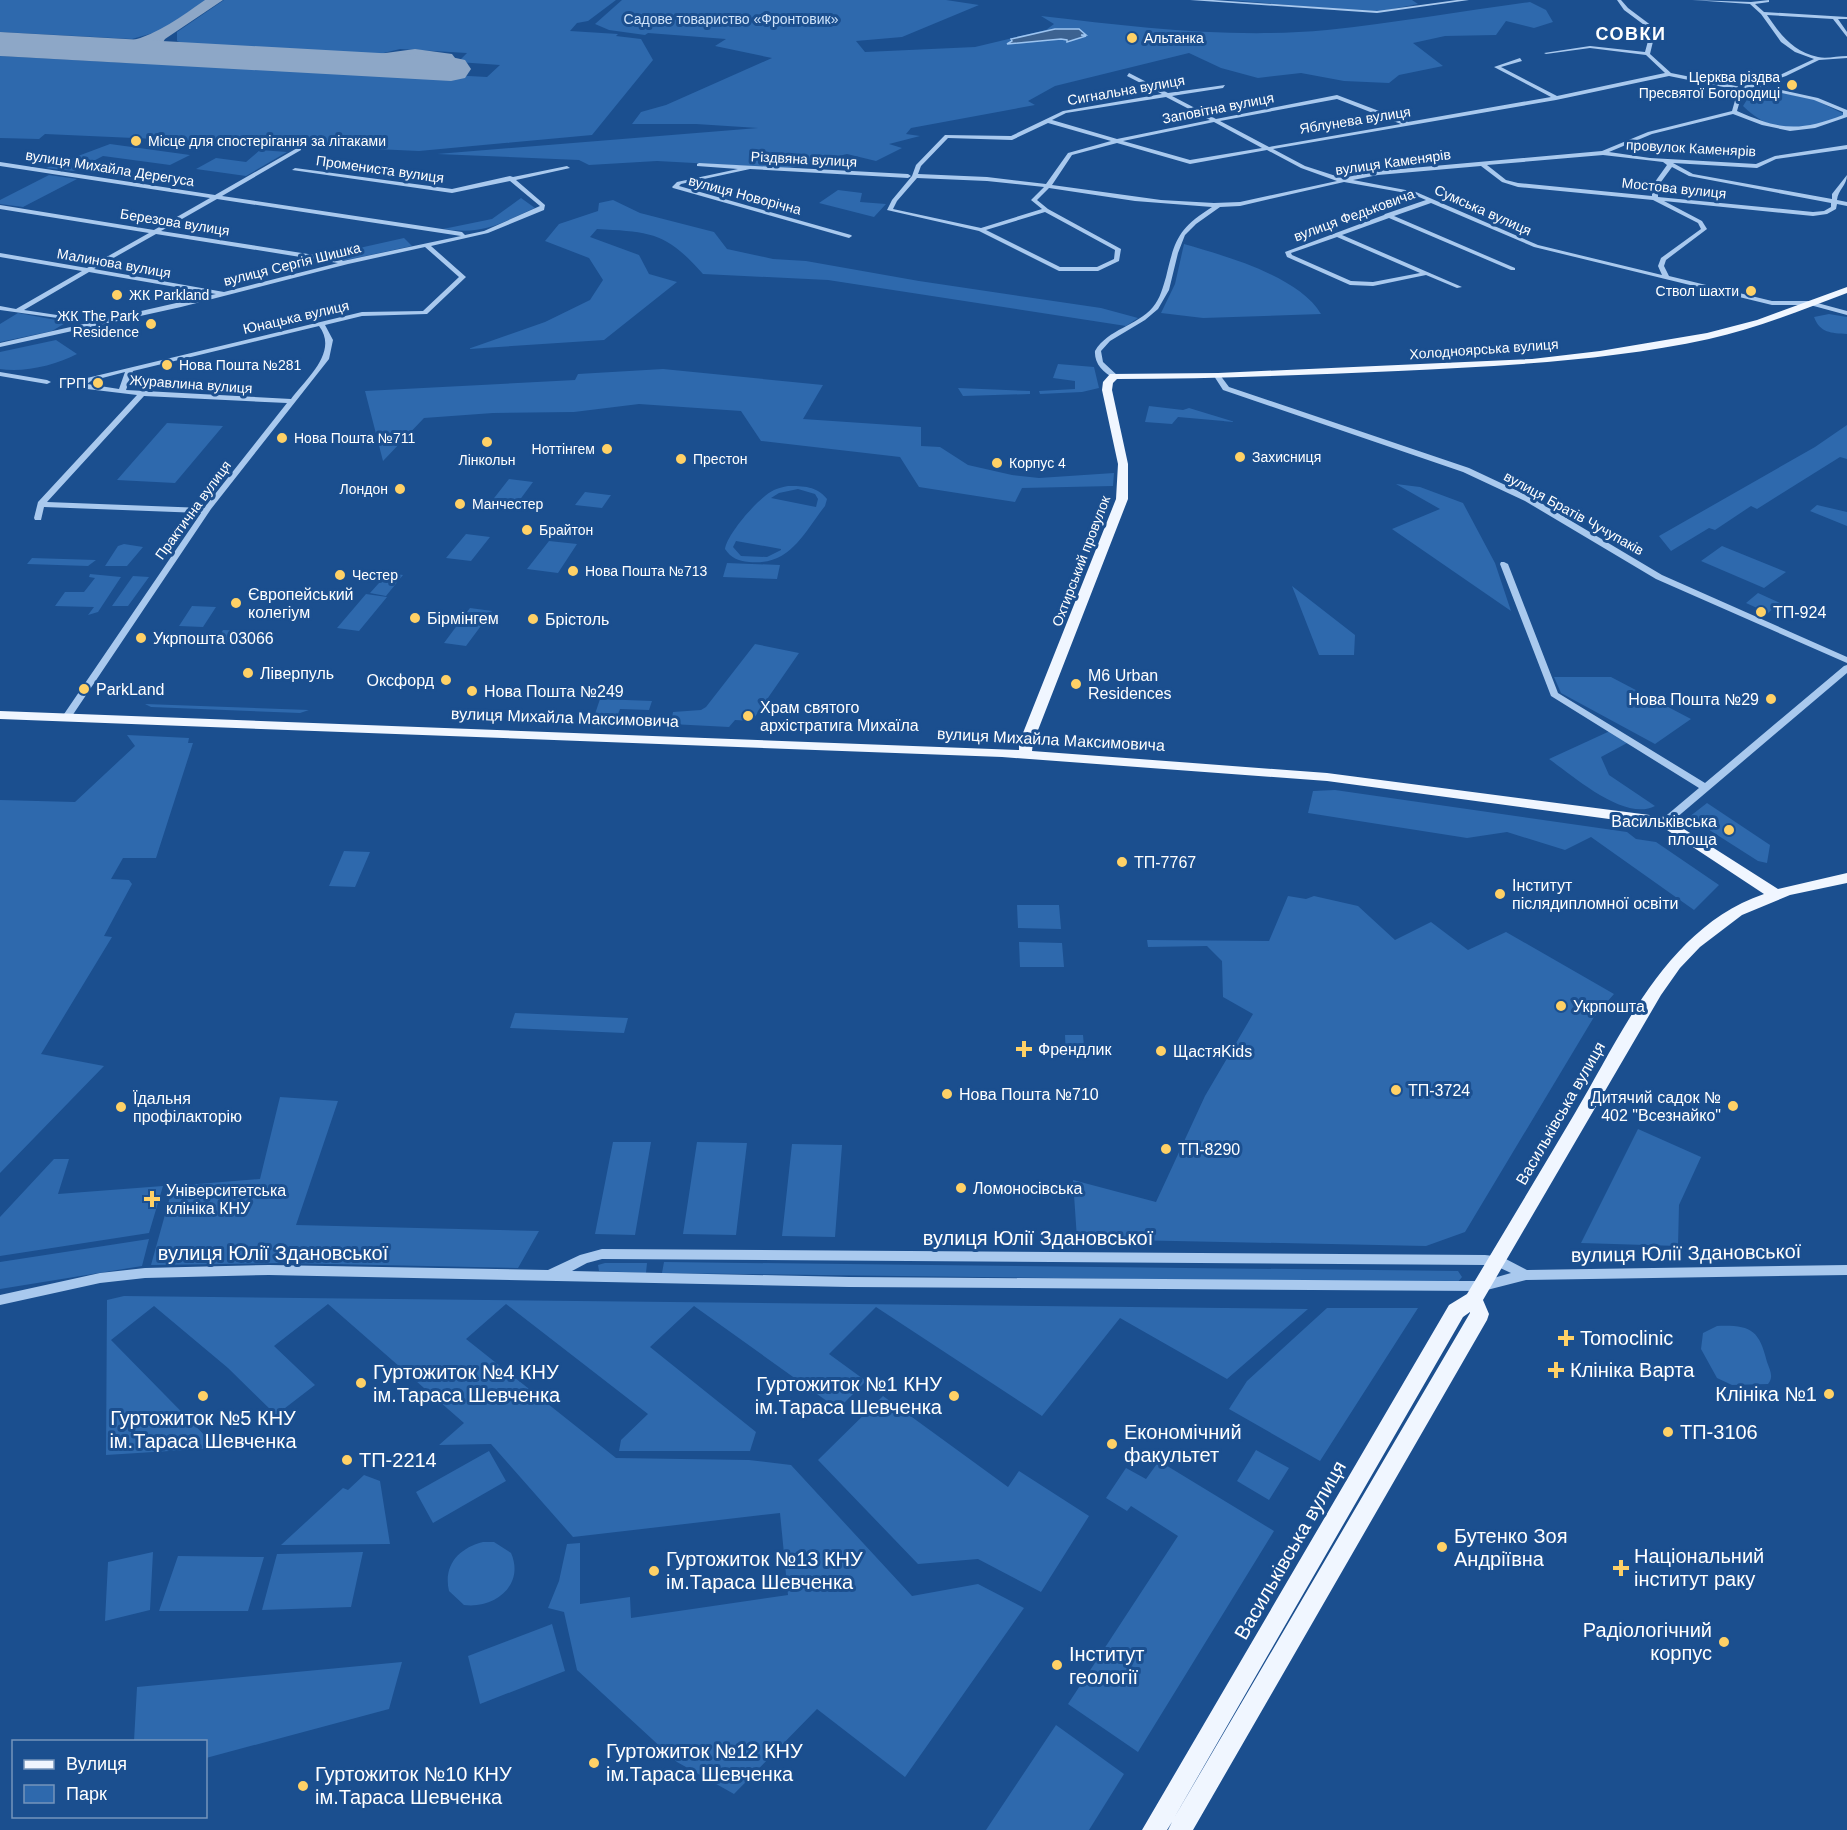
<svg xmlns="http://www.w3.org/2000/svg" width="1847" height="1830" font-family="Arial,sans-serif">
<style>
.green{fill:#2e69ad;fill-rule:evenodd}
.water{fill:#3c6290;stroke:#9cc4f0;stroke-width:1.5}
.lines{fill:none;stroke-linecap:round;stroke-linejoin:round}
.taxiway{fill:#8da7c7;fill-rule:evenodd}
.runway{fill:#8da7c7;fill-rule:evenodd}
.minor{fill:#a9c9ee;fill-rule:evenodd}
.major{fill:#f0f6ff;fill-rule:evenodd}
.poi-dot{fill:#ffd166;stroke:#1b4f8f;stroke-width:2}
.labels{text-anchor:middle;stroke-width:6;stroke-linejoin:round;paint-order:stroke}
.far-park-label{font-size:14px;fill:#cfe3fa;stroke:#1b4f8f}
.far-poi-label{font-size:14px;fill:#fff;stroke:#1b4f8f;text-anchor:start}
.far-street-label{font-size:14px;fill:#fff;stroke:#1b4f8f}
.poi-label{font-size:16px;fill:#fff;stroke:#1b4f8f;text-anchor:start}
.street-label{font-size:16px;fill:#fff;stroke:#1b4f8f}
.far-district-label{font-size:18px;font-weight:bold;letter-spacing:1.5px;fill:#fff;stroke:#1b4f8f}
.near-street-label{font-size:20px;fill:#fff;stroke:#1b4f8f}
.near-poi-label{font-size:20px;fill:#fff;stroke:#1b4f8f;text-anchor:start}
</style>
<rect width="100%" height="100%" fill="#1b4f8f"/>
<path class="green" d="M0,0H207L160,31L132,39L0,32Z
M224,0H616L588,21L577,23L570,31L618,34L616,36L641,39L653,60L592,135L419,151L45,134L39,139L0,138V56L129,63L137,58L487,77L500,65L458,62L467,53L400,49L367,57L194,48L177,41V32Z
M622,0H946L979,5L902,37L856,41L865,52L975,47L1046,30L1054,24L1041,16C1135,27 1232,39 1327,30C1395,23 1463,11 1530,2L1546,10L1553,22L1534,28L1506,21L1496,35L1445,36L1413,43L1443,66L1399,75L1389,83L1344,81L1301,73L1258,78L1221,68L1189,53L1055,86L1028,101L1035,105L911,128L906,134L920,136L889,144L902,148L876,161L847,154L789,168L657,161L589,165L579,160L437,154L758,128L696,124H632L641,112L666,105L772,58L715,46L726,39L648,33L645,35L609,30L595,24Z
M1228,0H1412L1418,4L1377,12Z
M1755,87L1815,100L1846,115C1807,130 1775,138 1743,106Z
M110,144L190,155L170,165L103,156L74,171L46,168Z
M260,150L287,152L246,176L196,169L216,158L246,162Z
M49,175L77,179L23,207L0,204V200Z
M838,190L862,193L860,202L886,204L874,217L819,203Z
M521,198L535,208C498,224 485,235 443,229L492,219Z
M613,200L640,213L714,232L727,249L773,259L806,261L919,281L1101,308L1138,318L1126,326L828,280L703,274C666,232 651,232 597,229L590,237L639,255L649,274L677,282L604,340L468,349L545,322L590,300L603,280L589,258L545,241L559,224L598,211L599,203Z
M404,238L412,246L342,261L319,257Z
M1184,244C1225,256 1299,276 1321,314L1203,318L1161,313L1175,284Z
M18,313L67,322L52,331L0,342V324Z
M1829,314L1847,317V334C1831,333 1820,333 1814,317Z
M56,340L77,354C56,365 24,373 0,369V352Z
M1058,364L1094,367L1099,388L1082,392L1040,394L1039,391L1075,389V381L1053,378Z
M663,369L823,385L803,419L921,427V446L940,447L968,465L1012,475L1039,478L1114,473L1113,486L1022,488L1015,502L919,487L900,457L761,441L741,411L639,404L574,412L493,413L424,418L383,461L365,391L575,380L578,374Z
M958,388L1030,391V394L963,396Z
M1149,406L1183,410L1189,408L1235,422L1178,417L1172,424L1145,422Z
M167,423L223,426L175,483L117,480Z
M1847,425V459L1840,457L1757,509L1751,506L1715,530L1709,528L1671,551L1659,536L1815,447Z
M509,479L533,482L516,505L491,502Z
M1396,484L1420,487L1463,503L1495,563L1511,611L1392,529L1440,509Z
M788,486C803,486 817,486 827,499L825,506C803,534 790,566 749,562C738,561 731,558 725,549C727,534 759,497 774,490C778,488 783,487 788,486ZM798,489L815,494L818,499L816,507L771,498L779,493ZM736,541L781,549V550L767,557L741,556L733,547Z
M585,492L609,495H611L602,508L575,505Z
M1817,505L1847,512V526L1810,511Z
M466,534L490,537L471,561L446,558Z
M549,541L577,544L558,573L527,569Z
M124,544L143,547L127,566H105L118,546Z
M1722,546L1786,572L1764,588L1701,561Z
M32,558L96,560L88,566L27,564Z
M727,563L780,565L777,579L723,577Z
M388,573L403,575L386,596L370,593Z
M90,574L121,577L98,612L88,615L94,607L55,606L65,592H84L95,578L89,577Z
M133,576L149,577L128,606H112Z
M1292,586L1355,635L1354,655H1319Z
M1758,593L1780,603L1768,613L1746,603Z
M366,594L387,597L359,631L337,628Z
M192,606L216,607L203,627L179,626Z
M470,608L492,611L466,646L444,643Z
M223,630L251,631L244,643L216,642Z
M755,644L799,653L752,721L735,720L729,727L671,724L673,712L701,710L706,707Z
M1554,677H1611L1691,719L1655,744L1561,693Z
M600,699L652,701L649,710L620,709L617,717H594Z
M145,704L309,710L300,713L151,707Z
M1610,731L1629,742L1601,757L1609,775L1655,806C1625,822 1573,776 1549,759Z
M127,735L189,738L188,743H193L156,858H123L111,879L129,880L132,884L104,936L112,937L41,1054L104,1066L0,1173V800L75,802L135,746Z
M1335,790L1627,832L1636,839L1656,842L1719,885L1694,910L1591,837L1565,850L1507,832L1467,838L1308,813L1313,791Z
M1707,803L1770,845L1767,863L1758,861L1689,817Z
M344,851L370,852L355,887L329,886Z
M1288,896L1306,899L1314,896L1358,906L1395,940L1431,922L1468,950L1506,932L1614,994L1594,1017L1465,1232L1426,1246L1077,1239L1073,1180L1156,1202L1205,1096L1253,1014L1223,997L1222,961L1207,946L1148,947L1147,940L1269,941Z
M1017,905H1059L1061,929L1018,928Z
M1019,942L1062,943L1064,967H1020Z
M515,1013L628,1018L624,1033L510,1028Z
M1065,1035H1083L1085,1057H1066Z
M280,1097L338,1101L296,1225L539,1231L518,1268L283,1263L151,1265L173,1186L260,1179Z
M1638,1129L1701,1157L1679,1205L1678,1246L1581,1243Z
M613,1142H651L635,1235L595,1234Z
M697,1142L747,1143L736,1235L683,1234Z
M792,1144L842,1145L835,1237L782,1236Z
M54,1159H69L58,1194L163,1186L149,1233L0,1256V1217Z
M149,1239L142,1266L0,1289V1262Z
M664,1262L1458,1271L1462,1277L1457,1283L662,1273Z
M605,1263H647L646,1273L599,1271L598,1265Z
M124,1296L1308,1309L1227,1379L1120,1318L1042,1416L876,1307L829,1354L866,1381L838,1409L694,1306L650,1347L756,1432L750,1451H619L621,1440L648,1414L506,1304L466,1339L616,1458L749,1460L791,1465L912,1596L978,1584L1024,1608L905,1777L817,1709L734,1794L677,1762L577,1670L564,1612L548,1608L559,1581L567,1544L580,1543V1604L630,1597L631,1618L788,1595L780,1513L573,1537L491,1444L439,1445L464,1423L328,1304L274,1346L315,1385L276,1415L228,1368L154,1306L111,1340L217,1448L106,1455L107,1300Z
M1327,1308H1418L1320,1461L1229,1409L1247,1381Z
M1717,1326C1750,1325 1759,1329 1767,1362C1770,1370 1774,1377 1768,1384L1732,1385L1717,1378L1701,1349L1703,1333Z
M883,1396L1008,1487L1019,1471L1089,1516L1041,1592L978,1559L918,1564L818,1460Z
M1256,1450L1289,1468L1269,1500L1237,1481Z
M489,1451L506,1481L433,1523L416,1492Z
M1159,1461L1274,1531L1138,1752L1068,1704L1178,1536L1131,1506L1127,1511L1106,1498L1126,1468L1146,1479Z
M364,1475L380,1481L390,1544L281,1545L343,1488L348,1490Z
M483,1542H494L511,1553C525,1585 495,1609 464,1605L449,1591C443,1565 459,1548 483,1542Z
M153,1552L150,1610L105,1621L108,1562Z
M363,1552L351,1607L262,1610L277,1554Z
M178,1556L264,1557L248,1611H159Z
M552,1624L565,1671L480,1704L468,1656Z
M402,1662L389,1709L206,1758V1742L134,1741L137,1687Z
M1056,1725L1124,1774L1089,1830H986Z"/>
<path class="water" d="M1055,29H1079L1086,35H1081L1086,36L1067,42V40L1061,39L1007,44L1012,41L1011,39Z"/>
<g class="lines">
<path class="taxiway" d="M205,0H223L165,39L162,44L193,51L195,54L193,57L157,54L146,46L98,54L90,49C97,40 119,44 130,41C158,34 182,16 205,0Z
M415,49L452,54L458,62C440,86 404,75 379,69L377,64L349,68L341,63L349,58ZM415,59L441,61L428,67L394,62Z"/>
<path class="runway" d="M0,32L451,57L465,60L471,69L465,78L451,81L0,56Z"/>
<path class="minor" d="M1190,0H1213L1377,11L1457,0H1469L1377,13Z
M1617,0H1621L1628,8L1656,29L1650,54L1671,73L1741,87L1782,74L1814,59L1795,52L1781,42L1761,14L1750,4L1692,0L1751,2L1769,0V2L1755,4L1764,12L1847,17V19H1838L1847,32V37L1833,19L1767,15C1780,34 1793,52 1818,57C1826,59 1838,56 1847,56V58L1819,60L1786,76L1759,85L1818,98L1847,110V117L1815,128L1790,131L1762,125L1733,114L1652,134L1609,152L1650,158L1756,164L1775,156L1847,145V149L1776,159L1757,168L1673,163L1693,174L1832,199V194L1847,175C1847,185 1838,190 1837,200L1847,202V206L1837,204L1836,209L1827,214L1813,216L1664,201L1702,221L1707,229L1666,260L1664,266L1669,276L1772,301H1810L1847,311V315L1810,305H1772L1534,247L1431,203L1394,216L1515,268V270H1511L1389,218L1342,235L1462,287L1457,288L1426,275L1373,286L1350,285L1287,257L1285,252L1384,215L1385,214L1426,200L1412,194L1344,182L1240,206L1220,207L1196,224L1185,235L1178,253L1169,290L1158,309L1145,320L1110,341L1101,351L1103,362L1118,376L1114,378C1103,373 1094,363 1095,351C1108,329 1137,326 1153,307C1160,299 1163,287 1166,277C1175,239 1178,229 1212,207L1135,201L1049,188L1037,200L1048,209L1121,249L1119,261L1098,271H1059L979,231L887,210L892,200L912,176L916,165L945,135L1011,136L1063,111L1162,94L1127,76L1129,73L1168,93L1225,85L1223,88L1172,96L1216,119L1337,95L1408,122L1551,97L1494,67L1520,58L1522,61L1501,67L1557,96L1665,73L1646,55L1590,48L1546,54L1544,53L1590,46L1645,52L1651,30L1624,10ZM1669,76L1738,90L1732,111L1648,132L1602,151L1378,171L1342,178L1305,166L1273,149L1556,100ZM1754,87L1814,100L1843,112V115C1799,132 1780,130 1737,111L1743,90ZM1166,97L1210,120L1117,139L1052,120L1066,113ZM1337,99L1401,124L1269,147L1220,121ZM1214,122L1262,148L1190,160L1123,141ZM1048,123L1111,141L1068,153L1046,184L987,177L918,174L921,166L948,138L1012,140ZM1117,143L1190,164L1267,150L1301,168L1337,181L1240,202L1214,203L1161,200L1052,185L1072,155ZM1603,155L1663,162L1667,165L1652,186V196L1518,183L1506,180L1487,165ZM1481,166L1502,182L1518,187L1653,200L1698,223L1701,229L1661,258L1658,266L1662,275L1538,245L1416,192L1353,180L1378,175ZM1672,167L1689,176L1831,203V207L1824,211L1813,212L1658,197V186ZM917,178L987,181L1044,187L1031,200L1042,209L981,228L893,209L897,201ZM1045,212L1115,250L1114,259L1097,267H1060L986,230ZM1337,237L1420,273L1373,282L1351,281L1292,255L1291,253Z
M299,147L301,148V150L222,196L462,232L465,235L484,231L540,206L510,181L452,193L292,170L295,168L452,189L510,176L513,177L567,166L570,168L516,180L545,205L544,210L488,233L431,246L466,277L427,314L362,316L325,325L333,340L329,359L211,509L70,719H64L62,717L201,513L44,507L41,520H35L34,518L38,502L137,395L87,389L80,386V382L87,378L362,312L423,311L459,277L425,247L348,264L181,307L0,347V343L216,294L89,272L24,310L70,317L72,318V320L0,310V306L16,309L82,271L0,257V253L87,268L149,233L0,209V205L154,230L210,198L0,166V162L215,195ZM217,199L461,236L343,261L340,259L161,231ZM156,234L338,263L224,292L94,269ZM319,326C339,352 306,379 291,399L126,390L133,371ZM125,372L119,389L87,384L91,381ZM144,396L287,403L204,508L47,502Z
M699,163L908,174L911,176L908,178L750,169L681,184L679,186L851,235L852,236L849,238L673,188L672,187L677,182L738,169L697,166V164Z
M0,372L47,380L51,382L47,384L0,376Z
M1216,375H1220L1229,387L1469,468L1531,497L1662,575L1847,657V663L1656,579L1525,501L1463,472L1223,390L1214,376Z
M1501,562H1504L1508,564L1558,693L1705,783L1844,666L1847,665V673L1669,824H1661L1660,822L1661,820L1699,788L1551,696L1500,564Z
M602,1249L1485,1255L1502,1257L1527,1270L1847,1265V1275L1526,1280L1483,1291L849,1287L269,1275L145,1278L100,1283L0,1305V1295L100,1273L145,1268L269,1265L548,1270L580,1255ZM602,1259L1485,1265L1496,1266L1511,1273L1483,1281H1446L849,1277L572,1271L587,1263Z"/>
<path class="major" d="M1847,287V293C1802,310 1757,328 1709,339C1607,361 1502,366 1398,371C1304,375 1211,379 1117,379L1113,383L1112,390L1128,464V499L1033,743L1032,751L1327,773L1665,817L1778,889L1847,873V883L1790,895L1742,915L1700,947L1680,968L1661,995L1483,1300L1489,1314L1487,1320L1193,1830H1168L1172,1822L1167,1830H1142L1449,1305L1467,1294C1503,1234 1539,1174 1575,1113C1623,1032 1667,927 1764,894L1661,826L1327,781L1002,757L0,719V711L1019,750V743L1116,499L1118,464L1102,390L1103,382L1110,374L1218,373L1532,359L1600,351L1707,333L1757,320ZM1470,1312V1313L1174,1818L1463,1317Z"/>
</g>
<g class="poi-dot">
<circle cx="1132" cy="38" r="6"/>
<circle cx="1792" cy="85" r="6"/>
<circle cx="136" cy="141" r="6"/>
<circle cx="1751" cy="291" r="6"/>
<circle cx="117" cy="295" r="6"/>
<circle cx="151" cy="324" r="6"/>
<circle cx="167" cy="365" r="6"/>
<circle cx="98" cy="383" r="6"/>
<circle cx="282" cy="438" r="6"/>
<circle cx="487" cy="442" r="6"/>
<circle cx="607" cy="449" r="6"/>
<circle cx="1240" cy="457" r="6"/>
<circle cx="681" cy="459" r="6"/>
<circle cx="997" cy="463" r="6"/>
<circle cx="400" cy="489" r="6"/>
<circle cx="460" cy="504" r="6"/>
<circle cx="527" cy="530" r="6"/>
<circle cx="573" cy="571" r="6"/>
<circle cx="340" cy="575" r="6"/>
<circle cx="236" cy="603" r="6"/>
<circle cx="1761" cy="612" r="6"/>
<circle cx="415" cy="618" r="6"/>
<circle cx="533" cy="619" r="6"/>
<circle cx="141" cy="638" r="6"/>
<circle cx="248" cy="673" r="6"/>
<circle cx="446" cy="680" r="6"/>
<circle cx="1076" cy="684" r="6"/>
<circle cx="84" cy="689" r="6"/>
<circle cx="472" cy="691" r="6"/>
<circle cx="1771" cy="699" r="6"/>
<circle cx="748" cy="716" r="6"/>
<circle cx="1729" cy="830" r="6"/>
<circle cx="1122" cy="862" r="6"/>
<circle cx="1500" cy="894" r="6"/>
<circle cx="1561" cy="1006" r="6"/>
<path d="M1021 1040h6v6h6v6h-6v6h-6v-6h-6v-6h6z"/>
<circle cx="1161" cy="1051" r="6"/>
<circle cx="1396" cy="1090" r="6"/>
<circle cx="947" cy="1094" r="6"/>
<circle cx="1733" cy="1106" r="6"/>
<circle cx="121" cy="1107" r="6"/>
<circle cx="1166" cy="1149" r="6"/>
<circle cx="961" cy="1188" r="6"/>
<path d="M149 1190h6v6h6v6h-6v6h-6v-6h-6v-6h6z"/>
<path d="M1563 1329h6v6h6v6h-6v6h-6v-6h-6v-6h6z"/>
<path d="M1553 1361h6v6h6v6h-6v6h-6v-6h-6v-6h6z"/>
<circle cx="361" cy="1383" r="6"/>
<circle cx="1829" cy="1394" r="6"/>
<circle cx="203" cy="1396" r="6"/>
<circle cx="954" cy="1396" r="6"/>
<circle cx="1668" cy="1432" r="6"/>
<circle cx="1112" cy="1444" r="6"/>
<circle cx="347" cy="1460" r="6"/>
<circle cx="1442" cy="1547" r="6"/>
<path d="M1618 1559h6v6h6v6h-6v6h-6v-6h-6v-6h6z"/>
<circle cx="654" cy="1571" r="6"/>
<circle cx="1724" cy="1642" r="6"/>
<circle cx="1057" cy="1665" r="6"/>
<circle cx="594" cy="1763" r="6"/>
<circle cx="303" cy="1786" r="6"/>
</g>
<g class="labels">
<g class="far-park-label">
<text x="731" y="24">Садове товариство «Фронтовик»</text>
</g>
<g class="far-poi-label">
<text x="1144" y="43">Альтанка</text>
<text x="1780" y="82" text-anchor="end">Церква різдва<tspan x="1780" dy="16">Пресвятої Богородиці</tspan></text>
<text x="148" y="146">Місце для спостерігання за літаками</text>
<text x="1739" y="296" text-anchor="end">Ствол шахти</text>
<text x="129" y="300">ЖК Parkland</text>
<text x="139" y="321" text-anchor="end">ЖК The Park<tspan x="139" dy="16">Residence</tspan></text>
<text x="179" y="370">Нова Пошта №281</text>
<text x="86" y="388" text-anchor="end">ГРП</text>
<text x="294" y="443">Нова Пошта №711</text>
<text x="595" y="454" text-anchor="end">Ноттінгем</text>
<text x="1252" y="462">Захисниця</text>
<text x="693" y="464">Престон</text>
<text x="487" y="465" text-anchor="middle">Лінкольн</text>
<text x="1009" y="468">Корпус 4</text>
<text x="388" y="494" text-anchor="end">Лондон</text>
<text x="472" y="509">Манчестер</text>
<text x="539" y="535">Брайтон</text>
<text x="585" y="576">Нова Пошта №713</text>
<text x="352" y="580">Честер</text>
</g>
<g class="far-street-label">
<text transform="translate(1126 90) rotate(-10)" y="5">Сигнальна вулиця</text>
<text transform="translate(1218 108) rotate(-11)" y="5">Заповітна вулиця</text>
<text transform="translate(1355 120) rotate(-9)" y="5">Яблунева вулиця</text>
<text transform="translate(1691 148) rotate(3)" y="5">провулок Каменярів</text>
<text transform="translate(804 159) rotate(3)" y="5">Різдвяна вулиця</text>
<text transform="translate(1393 162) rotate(-8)" y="5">вулиця Каменярів</text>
<text transform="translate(110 168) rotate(9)" y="5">вулиця Михайла Дерегуса</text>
<text transform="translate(380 169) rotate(8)" y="5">Промениста вулиця</text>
<text transform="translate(1674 188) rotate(6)" y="5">Мостова вулиця</text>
<text transform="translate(745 195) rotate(15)" y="5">вулиця Новорічна</text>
<text transform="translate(1483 210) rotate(24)" y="5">Сумська вулиця</text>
<text transform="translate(1354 215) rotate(-20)" y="5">вулиця Федьковича</text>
<text transform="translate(175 222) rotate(9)" y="5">Березова вулиця</text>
<text transform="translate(114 263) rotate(10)" y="5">Малинова вулиця</text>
<text transform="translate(292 264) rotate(-14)" y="5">вулиця Сергія Шишка</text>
<text transform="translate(296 317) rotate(-13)" y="5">Юнацька вулиця</text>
<text transform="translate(1484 349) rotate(-4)" y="5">Холодноярська вулиця</text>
<text transform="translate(191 384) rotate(4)" y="5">Журавлина вулиця</text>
<text transform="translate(193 510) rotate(-54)" y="5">Практична вулиця</text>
<text transform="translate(1574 513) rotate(29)" y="5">вулиця Братів Чучупаків</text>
<text transform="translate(1081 561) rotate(-69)" y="5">Охтирський провулок</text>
</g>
<g class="poi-label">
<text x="248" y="600">Європейський<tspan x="248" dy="18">колегіум</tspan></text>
<text x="1773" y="618">ТП-924</text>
<text x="427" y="624">Бірмінгем</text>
<text x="545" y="625">Брістоль</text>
<text x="153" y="644">Укрпошта 03066</text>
<text x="260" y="679">Ліверпуль</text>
<text x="1088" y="681">M6 Urban<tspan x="1088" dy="18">Residences</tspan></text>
<text x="434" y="686" text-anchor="end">Оксфорд</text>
<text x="96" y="695">ParkLand</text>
<text x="484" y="697">Нова Пошта №249</text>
<text x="1759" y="705" text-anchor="end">Нова Пошта №29</text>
<text x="760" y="713">Храм святого<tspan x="760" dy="18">архістратига Михаїла</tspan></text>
<text x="1717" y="827" text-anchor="end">Васильківська<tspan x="1717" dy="18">площа</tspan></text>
<text x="1134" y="868">ТП-7767</text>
<text x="1512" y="891">Інститут<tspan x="1512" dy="18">післядипломної освіти</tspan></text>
<text x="1573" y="1012">Укрпошта</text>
<text x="1038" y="1055">Френдлик</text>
<text x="1173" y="1057">ЩастяKids</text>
<text x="1408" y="1096">ТП-3724</text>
<text x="959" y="1100">Нова Пошта №710</text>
<text x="1721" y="1103" text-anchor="end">Дитячий садок №<tspan x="1721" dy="18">402 "Всезнайко"</tspan></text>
<text x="133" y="1104">Їдальня<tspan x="133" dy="18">профілакторію</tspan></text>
<text x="1178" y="1155">ТП-8290</text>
<text x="973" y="1194">Ломоносівська</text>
<text x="166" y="1196">Університетська<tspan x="166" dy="18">клініка КНУ</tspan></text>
</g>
<g class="street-label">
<text transform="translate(565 717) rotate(2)" y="6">вулиця Михайла Максимовича</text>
<text transform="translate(1051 739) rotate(3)" y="6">вулиця Михайла Максимовича</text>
<text transform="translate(1560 1113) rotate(-60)" y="6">Васильківська вулиця</text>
</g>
<g class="far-district-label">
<text x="1631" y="40">СОВКИ</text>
</g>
<g class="near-street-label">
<text x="1038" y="1245">вулиця Юлії Здановської</text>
<text x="273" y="1260">вулиця Юлії Здановської</text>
<text transform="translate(1686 1253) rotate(-1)" y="7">вулиця Юлії Здановської</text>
<text transform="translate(1290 1550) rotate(-60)" y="7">Васильківська вулиця</text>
</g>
<g class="near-poi-label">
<text x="1580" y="1345">Tomoclinic</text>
<text x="1570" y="1377">Клініка Варта</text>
<text x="373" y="1379">Гуртожиток №4 КНУ<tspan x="373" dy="23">ім.Тараса Шевченка</tspan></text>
<text x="942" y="1391" text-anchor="end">Гуртожиток №1 КНУ<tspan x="942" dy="23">ім.Тараса Шевченка</tspan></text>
<text x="1817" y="1401" text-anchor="end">Клініка №1</text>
<text x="203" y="1425" text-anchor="middle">Гуртожиток №5 КНУ<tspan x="203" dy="23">ім.Тараса Шевченка</tspan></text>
<text x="1124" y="1439">Економічний<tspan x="1124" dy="23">факультет</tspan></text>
<text x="1680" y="1439">ТП-3106</text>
<text x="359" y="1467">ТП-2214</text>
<text x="1454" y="1543">Бутенко Зоя<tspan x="1454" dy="23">Андріївна</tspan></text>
<text x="1634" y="1563">Національний<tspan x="1634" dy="23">інститут раку</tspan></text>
<text x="666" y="1566">Гуртожиток №13 КНУ<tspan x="666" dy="23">ім.Тараса Шевченка</tspan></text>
<text x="1712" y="1637" text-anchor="end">Радіологічний<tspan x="1712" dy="23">корпус</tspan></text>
<text x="1069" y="1661">Інститут<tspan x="1069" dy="23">геології</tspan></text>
<text x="606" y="1758">Гуртожиток №12 КНУ<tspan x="606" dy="23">ім.Тараса Шевченка</tspan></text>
<text x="315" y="1781">Гуртожиток №10 КНУ<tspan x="315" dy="23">ім.Тараса Шевченка</tspan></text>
</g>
</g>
<rect x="12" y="1740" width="195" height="78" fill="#1b4f8f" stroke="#7695bc" stroke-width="1.5"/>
<rect x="24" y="1760" width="30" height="9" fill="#f0f6ff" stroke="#7695bc" stroke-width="1.5"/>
<text x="66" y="1770" font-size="18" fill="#ffffff">Вулиця</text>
<rect x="24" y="1785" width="30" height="18" fill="#2e69ad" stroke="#7695bc" stroke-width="1.5"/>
<text x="66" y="1800" font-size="18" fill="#ffffff">Парк</text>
</svg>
